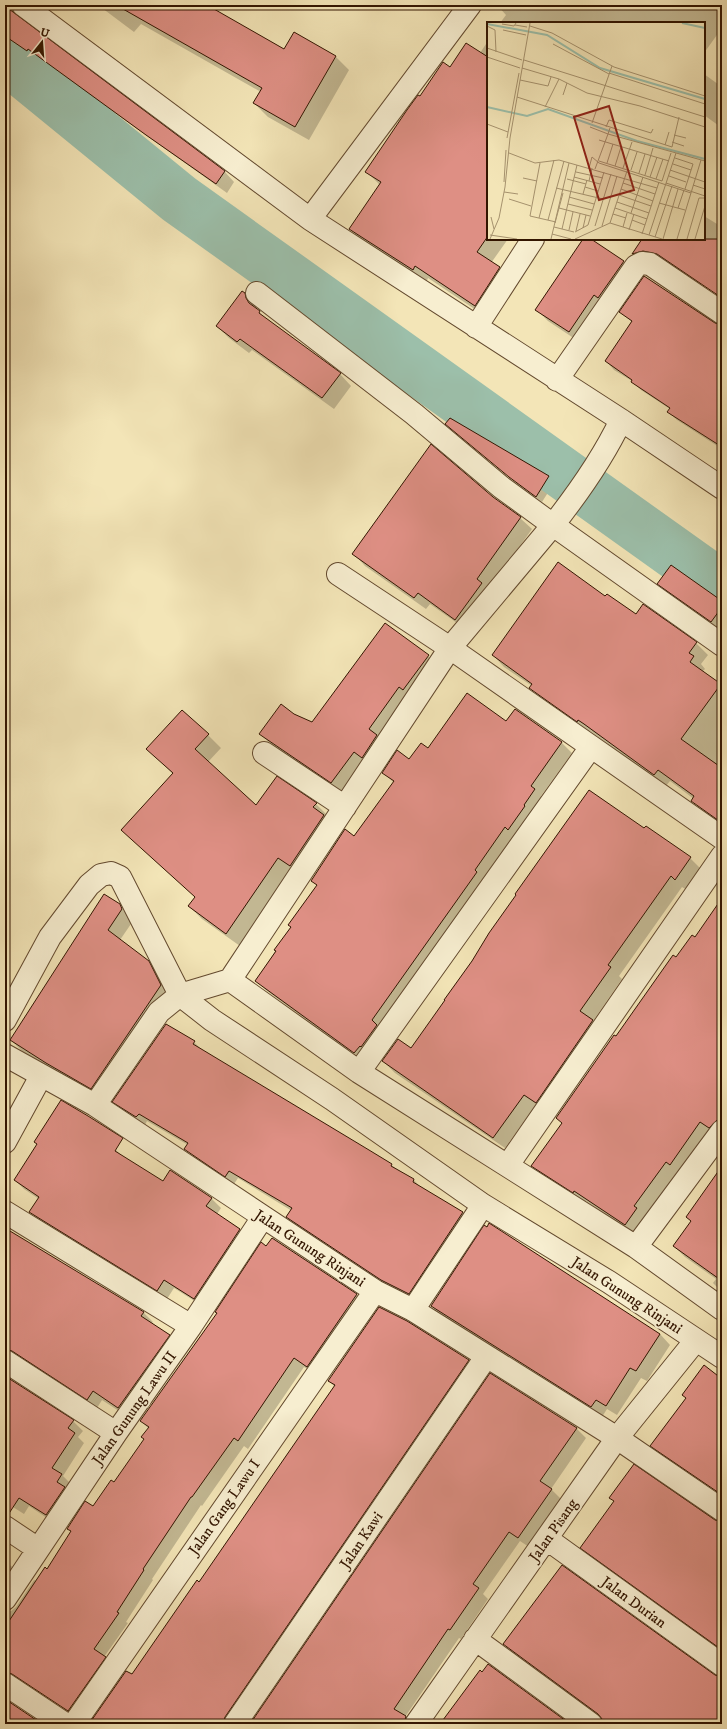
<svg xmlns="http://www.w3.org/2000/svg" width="727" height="1729" font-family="'IM FELL DW Pica',serif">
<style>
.shadow{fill:#0003}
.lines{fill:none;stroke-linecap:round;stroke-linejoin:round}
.river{stroke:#9cbfaa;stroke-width:52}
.building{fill:#de8f84;stroke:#331500}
.minor-casing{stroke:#63492e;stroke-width:24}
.minor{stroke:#f7eed0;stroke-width:22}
.labels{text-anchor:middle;stroke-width:4;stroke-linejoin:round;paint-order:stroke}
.street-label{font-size:15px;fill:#331500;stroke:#f7eed0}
.inset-river{fill:none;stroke:#9cbfaa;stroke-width:2}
.inset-road{fill:none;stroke:#a6926e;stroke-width:1}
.view{fill:#8f2418;fill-opacity:0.15;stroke:#8f2418;stroke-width:2}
.inset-edge{fill:none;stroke:#331500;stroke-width:2}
</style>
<rect width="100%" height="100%" fill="#f3e5b7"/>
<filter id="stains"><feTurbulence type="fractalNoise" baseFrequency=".005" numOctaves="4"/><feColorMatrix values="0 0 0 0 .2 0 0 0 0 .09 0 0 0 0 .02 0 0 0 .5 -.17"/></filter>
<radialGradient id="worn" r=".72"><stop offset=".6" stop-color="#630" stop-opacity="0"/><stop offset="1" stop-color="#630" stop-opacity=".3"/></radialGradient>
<path class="shadow" d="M98,5H205L285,50L295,33L336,57L349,70L309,140L268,117L254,103L261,92L141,24L134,32Z
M497,5H722V28L704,53V23H500L506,15Z
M5,6L19,19L225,172L234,182L227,193L38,58L37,60L5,38Z
M488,41V239H508L491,263L499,268L512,281L488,318L428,278L426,283L363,242L350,229L380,185L366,171L420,97L450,68L480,53Z
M704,74L722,87V128L704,115Z
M704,216L722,227V288L706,278L701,285L666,262L652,259L641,262L633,254L643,239H704Z
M584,239H590L623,262L635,274L581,343L548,321L537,310Z
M244,294L256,305L257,310L268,321L340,374L351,386L334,409L252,350L249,353L229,338L217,326Z
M621,312L722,340V449L677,420L668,412L670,409L641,390L632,381L614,370L606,361L632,322Z
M452,430L548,477L554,483L542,502L516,483Z
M492,497L520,518L532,529L488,591L467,630L430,604L426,609L365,566L354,554Z
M659,584L722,602V632L670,595Z
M605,597L636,615L643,606L696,643L708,655L701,664L705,669L702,672L722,686V825L704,812L693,801L694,799L670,781L666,786L590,731L589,732L542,700L531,688L532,686L504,667L493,655Z
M428,656L440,667L343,794L272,745L260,734L294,714L313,723Z
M515,710L562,743L572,753L541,796L545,800L365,1063L267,991L256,981L317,886L312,880L354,837L394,783L384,773L410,761L429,749L506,722Z
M208,735L221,748L208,762L257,806L316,804L329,817L240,946L202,919L189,906L196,897L173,774L148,749Z
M646,827L690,858L702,870L687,890L682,887L619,976L622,979L593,1021L604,1032L547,1114L535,1106L505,1148L395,1073L383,1061L411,1050Z
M722,900V1137L681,1175L677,1172L645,1218L636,1235L586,1201L585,1203L543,1177L532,1166L563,1123L616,1038L676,958L695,938Z
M119,905L133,921L120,940L148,962L160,974L172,997L103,1099L58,1074L22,1051L11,1040Z
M166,1025L194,1042L203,1051L391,1165L414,1180L422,1189L462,1213L471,1222L417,1302L391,1288L296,1225L287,1217L292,1211L238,1178L234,1184L194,1157L185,1149L188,1145L147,1121L145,1125L122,1110L114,1102Z
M115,1149L123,1157L163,1182L211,1198L221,1208L217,1214L240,1229L249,1239L204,1307L174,1288L167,1299L40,1221L30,1212L39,1199L24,1189L15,1180Z
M722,1168V1292L713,1283L716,1279L685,1257L674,1246L692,1222Z
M5,1229L143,1312L153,1322L151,1324L169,1335L179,1345L128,1417L102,1400L97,1408L5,1363Z
M272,1239L357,1295L366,1304L317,1375L304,1367L248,1449L244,1446L202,1506L201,1505L152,1579L153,1580L126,1622L128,1623L104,1657L114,1667L69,1714L59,1704L5,1663V1612L11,1611L16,1607L34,1580L37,1581L47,1570L93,1508L114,1484L145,1440L149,1429L141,1421Z
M432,1306L660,1334L670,1345L647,1381L641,1378L617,1415L607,1409L602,1417L442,1317Z
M468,1361L478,1370L228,1724H90L132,1676L199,1583L335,1387L329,1381Z
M5,1377L73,1421L83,1431L78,1437L84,1443L63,1476L71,1484L56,1524L29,1506L24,1514L5,1502Z
M722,1380V1497L662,1455L652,1446Z
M576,1428L586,1438L551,1489L561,1499L529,1547L520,1541L483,1594L488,1599L461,1639L459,1638L405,1717L412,1724H251Z
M714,1521L722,1523V1651L591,1557L582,1547Z
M5,1561L22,1575L5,1600Z
M504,1644L722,1678V1724H604L603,1719L514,1654Z"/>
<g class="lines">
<path class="river" d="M5,57L179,199L722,587"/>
</g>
<path class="building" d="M116,5H207L284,49L294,32L336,56L295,127L253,103L262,88Z
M5,6L225,171L216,184L146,135L28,49L27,51L5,36Z
M466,43L488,57V236L477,252L500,267L475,306L415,266L413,270L349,229L381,182L365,172L407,110L418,95L420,96L443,62L450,67Z
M583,239H591L624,261L598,298L594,295L569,332L535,310Z
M642,239H722V298L657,254L643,251L632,254Z
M644,276L715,323L722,325V447L667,412L670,408L631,382L632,380L605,361L632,321L619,312Z
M242,291L245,293L246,298L249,303L260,311L259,313L341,373L322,398L240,339L237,342L216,326Z
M450,418L549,476L536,497L509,477L445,424Z
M431,444L493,497L521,517L477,579L482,583L455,620L418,593L414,598L352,554Z
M558,562L605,596L607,594L636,614L643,604L697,642L689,653L694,656L690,662L721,684L681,739L722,768V823L691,801L694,796L658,770L654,775L584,724L578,720L577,722L529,688L532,684L492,655Z
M671,565L722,601V607L711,622L657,584Z
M385,623L429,655L403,690L399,687L369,729L377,735L362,758L354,752L331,783L259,734L281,704L294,714L312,722Z
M467,693L506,721L515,709L562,742L531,786L535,789L524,805L525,806L508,830L505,827L475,870L477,872L372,1020L377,1025L361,1047L360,1046L354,1053L255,981L276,951L274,950L291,927L288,925L317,885L311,881L345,829L354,836L394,781L382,773L397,750L409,759L421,743L428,748Z
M182,710L209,734L195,749L256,805L277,776L317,803L313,807L324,815L290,866L278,858L226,934L188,906L195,897L121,830L173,773L146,749Z
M589,790L644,828L646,826L691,857L675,880L671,876L608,965L611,967L580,1011L593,1020L536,1103L524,1095L493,1138L382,1061L398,1039L411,1048L445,1000H444L472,961L489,933L516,895L515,894Z
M104,894L120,904L122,909L108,930L149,961L161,985L91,1089L46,1063L10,1040Z
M722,898V1119L717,1120L709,1128L700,1122L670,1165L666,1162L634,1206L637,1208L625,1225L574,1191L573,1193L531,1166L562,1123L556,1118L614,1035L616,1036L673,955L676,957L692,935L695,937Z
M166,1024L195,1041L193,1044L369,1150L392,1164L391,1166L414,1179L413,1182L463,1212L409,1294L381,1280L286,1217L292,1208L229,1171L225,1177L184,1149L188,1143L139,1114L136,1117L112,1102Z
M61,1100L88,1116L123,1138L115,1151L163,1181L170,1170L212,1198L206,1206L240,1229L194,1299L164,1280L157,1291L29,1212L39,1197L14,1180L37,1144L34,1142Z
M722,1166V1281L673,1246L691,1221L686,1217Z
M489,1223L660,1334L636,1371L630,1368L606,1406L596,1400L591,1407L431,1306L484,1225L487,1227Z
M5,1228L144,1312L141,1316L170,1335L118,1408L93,1391L87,1400L12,1351L5,1349Z
M272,1238L357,1294L307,1367L294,1358L238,1441L234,1438L192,1497H191L143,1569L144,1570L117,1612L119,1613L94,1649L106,1657L68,1711L12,1674L5,1672V1627L45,1567L47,1569L71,1531L67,1529L85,1501L93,1506L111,1480L114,1482L144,1439L141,1437L149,1427L140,1421L217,1313L215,1312L261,1242L266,1246Z
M379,1307L407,1321L469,1360L225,1717L223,1724H89L126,1671L132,1674L197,1580L199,1582L335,1385L328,1381Z
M704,1365L722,1379V1495L650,1446L686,1398L682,1395Z
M490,1373L577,1428L540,1481L552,1489L518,1538L509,1532L473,1584L479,1588L450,1630L448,1629L394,1709L406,1716L404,1724H250Z
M5,1376L74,1420L68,1428L75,1433L52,1468L62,1474L57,1482L65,1487L46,1515L19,1498L8,1515H5Z
M634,1464L715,1520L722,1522V1650L580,1548L614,1501L609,1498Z
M562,1565L715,1675L722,1677V1724H603L602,1719L598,1714L503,1644Z
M488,1664L570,1724H440L480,1670L482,1672Z
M5,1699L42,1724H5Z"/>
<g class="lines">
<defs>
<path id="minor" d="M23,5L310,219L621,420L722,488
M310,219L470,5
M476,327L533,239
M557,380L636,266L642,263L650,264L722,313
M621,420C603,458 579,492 553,525L722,645
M338,574L450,648L722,838
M264,753L345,807
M230,980L359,1072L636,1247L722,1309
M5,1020L50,937L89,885L101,875L111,873L120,877L180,995L212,1020L332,1099L483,1205L609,1282L722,1357
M5,1055L95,1105L375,1291L413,1310L617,1438L722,1510
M359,1072L591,747
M95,1105L159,1012L180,995L230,980L450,648L553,525L501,487L414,414L257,293
M5,1142L41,1076
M508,1165L722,856
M5,1212L191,1326
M636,1247L722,1131
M413,1310L483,1205
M5,1361L116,1433
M5,1527L38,1549
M547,1539L722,1665
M5,1599L116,1433L191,1326L263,1217
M475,1639L591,1724
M5,1684L65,1724
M74,1724L375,1291
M235,1724L486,1357
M416,1724L617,1438L696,1340"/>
</defs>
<use href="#minor" class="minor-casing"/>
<use href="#minor" class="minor"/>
</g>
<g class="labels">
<g class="street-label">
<text transform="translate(310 1248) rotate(33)" y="5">Jalan Gunung Rinjani</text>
<text transform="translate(627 1295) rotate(33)" y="5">Jalan Gunung Rinjani</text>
<text transform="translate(134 1408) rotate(-55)" y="5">Jalan Gunung Lawu II</text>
<text transform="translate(224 1507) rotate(-55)" y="5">Jalan Gang Lawu I</text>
<text transform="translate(553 1530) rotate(-55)" y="5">Jalan Pisang</text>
<text transform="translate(361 1540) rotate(-56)" y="5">Jalan Kawi</text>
<text transform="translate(634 1602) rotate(36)" y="5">Jalan Durian</text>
</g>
</g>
<g transform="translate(487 22)">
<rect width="218" height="218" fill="#f3e5b7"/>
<path class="inset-river" d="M195,1L218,6M0,2L60,13L113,46L218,77M0,85L40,94L61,87L150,119L218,137"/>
<path class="inset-road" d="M15,2L27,4L29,1M28,3L40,5M0,4L8,8L9,30M43,4L65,11L127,45L218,74M16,8L39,13M66,22L122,52M0,26L35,38M0,35L33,46M37,38L218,95M35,46L72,57L100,71L153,84L218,105M122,51L218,82M33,58L61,64L64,55M76,73L80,61M30,75L185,125L192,95M58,85L72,57M105,101L125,44M0,102L21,110M103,105L121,112L108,147M119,105L122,98L164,111L166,107M123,106L121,112L218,139M0,113V140M187,113L199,116M20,116L32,51M112,118L182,139M185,120L197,124M178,123L182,110M22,131L48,141L72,138L170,166M188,136L206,142L198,167M112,139L175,159L184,131M53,141L43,194L69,200M120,141L126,122M186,142L204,148M128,144L134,125M102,146L105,135L112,141L204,171M136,146L145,120M144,148L150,130M183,148L218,160M89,150L116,156M152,151L158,132M158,153L166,126M182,154L199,160M87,155L113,162M163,155L170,135M36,156L50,159M80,157L99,162M169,157L176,137M102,159L105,146M17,160L19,128M136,161L168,172M179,161L218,174M206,163L218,167M98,165L111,169M69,166L116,177M134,167L166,179M17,170L31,172M96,172L100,158M132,173L164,184M82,175L107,182M22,177L44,184M130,180L162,191M172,181L198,188M81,182L105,188M72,186L103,194M128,186L160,197M191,186L197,168M144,191L156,155M126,192L139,196M4,195L7,207M52,196L67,138M61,198L77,139M145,198L158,203M68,201L76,171M123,201L140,149M101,203L117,150M108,204L124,152M115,204L130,154M67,205L87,210M136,205L140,191M96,206L99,193M75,207L90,143M82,208L86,190M142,208L147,192M89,209L93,192M88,210L101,203M65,212L84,217M155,212L172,160M3,213L30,217M162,213L189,131M168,215L185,164M3,217L12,196L18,165L23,116L43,1M64,217L82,141M88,217L123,201L175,217M176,217L191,167M190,217L214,138M200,217L212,176H218M208,217L218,184"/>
<path class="view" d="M122,84L147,168L112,178L87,95Z"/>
<rect width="218" height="218" class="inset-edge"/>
</g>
<rect width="727" height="1729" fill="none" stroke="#f3e5b7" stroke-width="20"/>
<rect x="6" y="6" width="715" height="1717" fill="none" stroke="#331500" stroke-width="2"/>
<rect x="10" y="10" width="707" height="1709" fill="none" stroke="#331500"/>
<g transform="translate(42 42) rotate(17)" stroke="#f7eed0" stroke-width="3" paint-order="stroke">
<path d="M0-3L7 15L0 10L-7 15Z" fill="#331500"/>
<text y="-6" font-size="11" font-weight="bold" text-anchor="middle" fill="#331500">U</text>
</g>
<rect width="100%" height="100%" filter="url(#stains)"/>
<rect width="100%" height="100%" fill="url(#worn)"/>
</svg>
